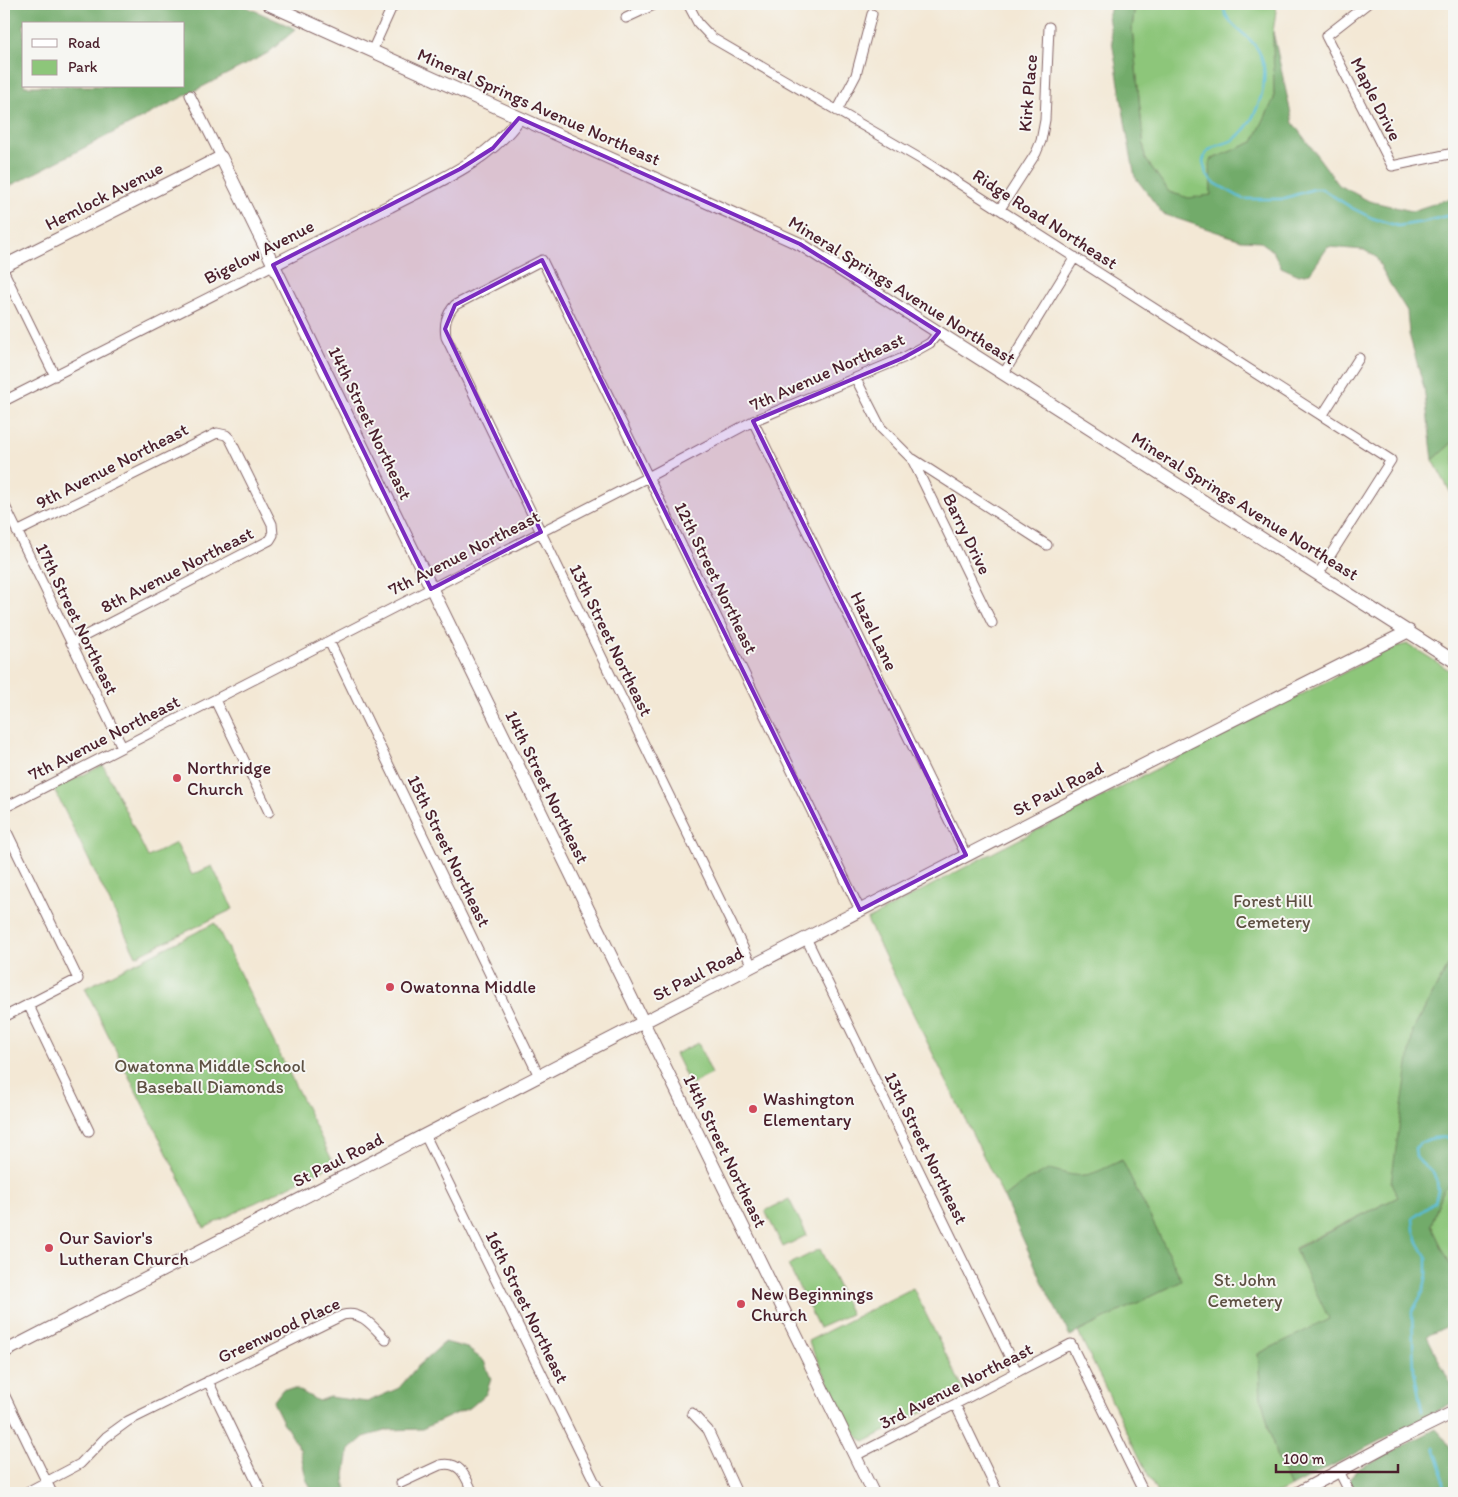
<svg xmlns="http://www.w3.org/2000/svg" width="1458" height="1497" font-family="Itim,sans-serif">
<style>
.green{fill:#8dc67a;stroke:#6c7252}
.forest{fill:#72ab6a;stroke:#5e654a;fill-rule:evenodd}
.lines{fill:none;stroke-linecap:round;stroke-linejoin:round}
.stream{stroke:#58bbd6;stroke-width:2.5}
.street-casing{stroke:#856566;stroke-width:11}
.secondary-casing{stroke:#856566;stroke-width:14}
.street{stroke:#fff;stroke-width:9}
.secondary{stroke:#fff;stroke-width:12}
.marked{fill:#7b2cbf;fill-opacity:0.2;stroke:#7b2cbf;stroke-width:4;stroke-linejoin:round}
.poi-dot{fill:#d1495b;stroke:#f6f6f2;stroke-width:2}
.labels{text-anchor:middle;stroke-width:4;stroke-linejoin:round;paint-order:stroke}
.street-label{font-size:18px;fill:#4a1f2b;stroke:#f6f6f2}
.poi-label{font-size:18px;fill:#4a1f2b;stroke:#f6f6f2;text-anchor:start}
.park-label{font-size:18px;fill:#5e5143;stroke:#f6f6f2}
</style>
<rect width="100%" height="100%" fill="#f6f6f2"/>
<filter id="ink" filterUnits="userSpaceOnUse"><feTurbulence type="fractalNoise" baseFrequency=".02" numOctaves="2"/><feDisplacementMap in="SourceGraphic" scale="10" xChannelSelector="R" yChannelSelector="G"/><feConvolveMatrix kernelMatrix="1 2 1 2 8 2 1 2 1" color-interpolation-filters="sRGB"/></filter>
<filter id="wash" filterUnits="userSpaceOnUse"><feTurbulence type="fractalNoise" baseFrequency=".0096" numOctaves="4" result="noise"/><feDisplacementMap in="SourceGraphic" scale="20" xChannelSelector="R" yChannelSelector="G"/><feGaussianBlur stdDeviation="1.12" result="paint"/><feColorMatrix in="noise" values="0 0 0 0 0 0 0 0 0 0 0 0 0 0 0 0 0 1.4 0 .05"/><feComposite in="paint" operator="in"/></filter>
<g filter="url(#wash)">
<rect width="100%" height="100%" fill="#f3e8d5"/>
<path class="green" d="M1135,4H1277L1273,32L1274,99L1253,142L1210,160L1211,195L1189,199L1169,192L1145,158L1132,28Z
M1454,441V499L1433,460Z
M1408,644L1454,673V955L1413,1030L1398,1197L1295,1248L1330,1319L1258,1354L1261,1397L1276,1455L1291,1487L1279,1493H1157L1078,1332L1182,1281L1122,1161L1090,1175L1071,1176L1050,1170L1027,1180L1004,1198L867,920L973,863L1394,647Z
M103,765L148,857L176,843L192,875L212,866L233,909L136,956L54,789Z
M215,923L334,1164L204,1228L85,988Z
M698,1043L712,1074L690,1085L675,1054Z
M1454,1180V1272L1431,1225L1443,1191Z
M789,1199L807,1235L783,1247L765,1211Z
M820,1249L851,1314L819,1328L788,1265Z
M913,1288L964,1391L866,1441L860,1439L854,1433L808,1341Z"/>
<path class="forest" d="M4,4H240L296,29L268,53L4,189ZM24,24H184V86H24Z
M1112,4H1135L1132,28L1145,158L1169,192L1189,198L1211,195L1210,160L1253,142L1274,99L1273,32L1293,123L1339,185L1369,201L1412,211L1454,197V386L1446,391L1454,408V441L1433,460L1424,388L1409,334L1407,311L1388,281L1376,257L1364,250L1328,247L1310,273L1299,275L1281,267L1273,251L1260,241L1241,240L1163,214L1135,177L1127,134L1108,16Z
M1454,955V1180L1443,1191L1431,1225L1454,1272V1323L1427,1336L1454,1391V1402L1291,1487L1276,1455L1261,1397L1258,1354L1329,1319L1295,1249L1398,1197L1391,1183L1413,1030Z
M1122,1160L1182,1281L1070,1336L1049,1296L1004,1198L1027,1180L1051,1169C1085,1181 1090,1175 1122,1160Z
M445,1342L467,1348L484,1361L491,1379L486,1394L471,1407L422,1429L388,1430L364,1437L349,1450L344,1482L348,1493H314L306,1479L300,1449L283,1422L273,1402L283,1389H297L318,1401L329,1397L367,1402L399,1388L415,1369Z
M1436,1429C1458,1451 1454,1463 1454,1493H1355L1349,1480L1356,1470Z"/>
<g class="lines">
<path class="stream" d="M1223,4C1224,7 1224,12 1226,15C1232,29 1254,37 1261,56C1271,82 1256,124 1233,140C1226,144 1214,145 1208,151C1206,153 1204,158 1203,161L1206,174L1213,182L1243,199H1282L1314,189H1322L1352,208L1372,218L1398,226L1423,222L1454,214
M1422,1410L1414,1371L1412,1312L1423,1292L1427,1274V1258L1418,1242L1414,1230L1413,1218L1435,1202L1438,1190L1437,1181L1432,1171L1421,1163L1416,1156L1415,1148C1427,1136 1439,1137 1454,1138
M1434,1447L1442,1471L1444,1493"/>
</g>
</g>
<g filter="url(#ink)">
<g class="lines">
<defs>
<path id="street" d="M688,4L698,23L712,38L924,161L1391,460L1319,573
M1367,4L1326,36L1392,166L1454,153
M626,18L656,4
M372,51L391,9L395,4
M190,95L221,157
M837,111L856,75L872,14
M1000,209L1036,153L1041,141L1045,120L1049,27
M4,272L55,376
M1004,373L1075,257
M856,379L881,428L912,459L992,623
M4,401L273,265
M1322,416L1359,358
M753,421L966,855
M913,459L1047,545
M4,504L122,747
M17,532L217,433L226,435L230,439L272,524L273,535L270,540L71,643
M329,641L539,1076
M215,700L269,812
M4,808L648,477L753,421L903,358L930,343L939,332
M4,826L78,979L4,1017
M806,938L1017,1372
M752,966L446,337C444,324 446,315 455,305L542,260L860,910
M28,1004L89,1131
M425,1135L600,1493
M208,1381L262,1493
M4,1394L52,1493
M955,1404L998,1493
M692,1413L708,1430L737,1493
M855,1456L1071,1344L1144,1493
M1339,1471L1350,1493
M401,1483L440,1465C461,1460 466,1478 473,1493
M25,1493L80,1464L106,1437L128,1421L343,1315C362,1310 374,1328 386,1340"/>
<path id="secondary" d="M268,4L800,244L1454,661
M273,265C312,245 351,225 390,206C436,182 489,161 519,118
M4,266L221,157L873,1493
M4,1352L1078,798L1409,631
M1298,1493L1391,1443L1454,1412"/>
</defs>
<use href="#street" class="street-casing"/>
<use href="#secondary" class="secondary-casing"/>
<use href="#street" class="street"/>
<use href="#secondary" class="secondary"/>
</g>
</g>
<path class="marked" d="M519,118L800,244L939,332L930,343L903,358L753,421L966,855L860,910L542,260L455,305L445,329L541,532L431,589L273,265L460,169L493,148Z"/>
<g class="poi-dot">
<circle cx="177" cy="778" r="5"/>
<circle cx="390" cy="987" r="5"/>
<circle cx="753" cy="1109" r="5"/>
<circle cx="49" cy="1248" r="5"/>
<circle cx="741" cy="1304" r="5"/>
</g>
<g class="labels">
<g class="street-label">
<text transform="translate(1028 93) rotate(-85)" y="6">Kirk Place</text>
<text transform="translate(1376 99) rotate(63)" y="6">Maple Drive</text>
<text transform="translate(539 107) rotate(24)" y="6">Mineral Springs Avenue Northeast</text>
<text transform="translate(104 196) rotate(-27)" y="6">Hemlock Avenue</text>
<text transform="translate(1045 219) rotate(33)" y="6">Ridge Road Northeast</text>
<text transform="translate(259 252) rotate(-27)" y="6">Bigelow Avenue</text>
<text transform="translate(902 290) rotate(32)" y="6">Mineral Springs Avenue Northeast</text>
<text transform="translate(827 372) rotate(-24)" y="6">7th Avenue Northeast</text>
<text transform="translate(370 423) rotate(64)" y="6">14th Street Northeast</text>
<text transform="translate(112 466) rotate(-27)" y="6">9th Avenue Northeast</text>
<text transform="translate(1245 506) rotate(32)" y="6">Mineral Springs Avenue Northeast</text>
<text transform="translate(967 534) rotate(64)" y="6">Barry Drive</text>
<text transform="translate(464 553) rotate(-27)" y="6">7th Avenue Northeast</text>
<text transform="translate(177 570) rotate(-27)" y="6">8th Avenue Northeast</text>
<text transform="translate(716 578) rotate(64)" y="6">12th Street Northeast</text>
<text transform="translate(77 619) rotate(64)" y="6">17th Street Northeast</text>
<text transform="translate(874 631) rotate(64)" y="6">Hazel Lane</text>
<text transform="translate(611 640) rotate(64)" y="6">13th Street Northeast</text>
<text transform="translate(104 738) rotate(-27)" y="6">7th Avenue Northeast</text>
<text transform="translate(547 787) rotate(64)" y="6">14th Street Northeast</text>
<text transform="translate(1058 789) rotate(-27)" y="6">St Paul Road</text>
<text transform="translate(449 851) rotate(64)" y="6">15th Street Northeast</text>
<text transform="translate(698 974) rotate(-27)" y="6">St Paul Road</text>
<text transform="translate(926 1148) rotate(64)" y="6">13th Street Northeast</text>
<text transform="translate(725 1151) rotate(64)" y="6">14th Street Northeast</text>
<text transform="translate(338 1160) rotate(-27)" y="6">St Paul Road</text>
<text transform="translate(527 1307) rotate(64)" y="6">16th Street Northeast</text>
<text transform="translate(279 1330) rotate(-25)" y="6">Greenwood Place</text>
<text transform="translate(956 1386) rotate(-27)" y="6">3rd Avenue Northeast</text>
</g>
<g class="poi-label">
<text x="187" y="774">Northridge<tspan x="187" dy="21">Church</tspan></text>
<text x="400" y="993">Owatonna Middle</text>
<text x="763" y="1105">Washington<tspan x="763" dy="21">Elementary</tspan></text>
<text x="59" y="1244">Our Savior's<tspan x="59" dy="21">Lutheran Church</tspan></text>
<text x="751" y="1300">New Beginnings<tspan x="751" dy="21">Church</tspan></text>
</g>
<g class="park-label">
<text x="1273" y="907">Forest Hill<tspan x="1273" dy="21">Cemetery</tspan></text>
<text x="210" y="1072">Owatonna Middle School<tspan x="210" dy="21">Baseball Diamonds</tspan></text>
<text x="1245" y="1286">St. John<tspan x="1245" dy="21">Cemetery</tspan></text>
</g>
</g>
<rect width="1458" height="1497" fill="none" stroke="#f6f6f2" stroke-width="20"/>
<rect x="22" y="22" width="162" height="65" fill="#f6f6f2" stroke="#b1a0a2"/>
<rect x="32" y="39" width="25" height="8" fill="#ffffff" stroke="#b1a0a2"/>
<text x="68" y="48" font-size="15" fill="#4a1f2b">Road</text>
<rect x="32" y="60" width="25" height="15" fill="#8dc67a" stroke="#b1a0a2"/>
<text x="68" y="72" font-size="15" fill="#4a1f2b">Park</text>
<path d="M1276 1464v8h122v-8" fill="none" stroke="#4a1f2b" stroke-width="2.5"/>
<text x="1283" y="1464" font-size="15" fill="#4a1f2b" stroke="#f6f6f2" stroke-width="4" paint-order="stroke">100 m</text>
</svg>
